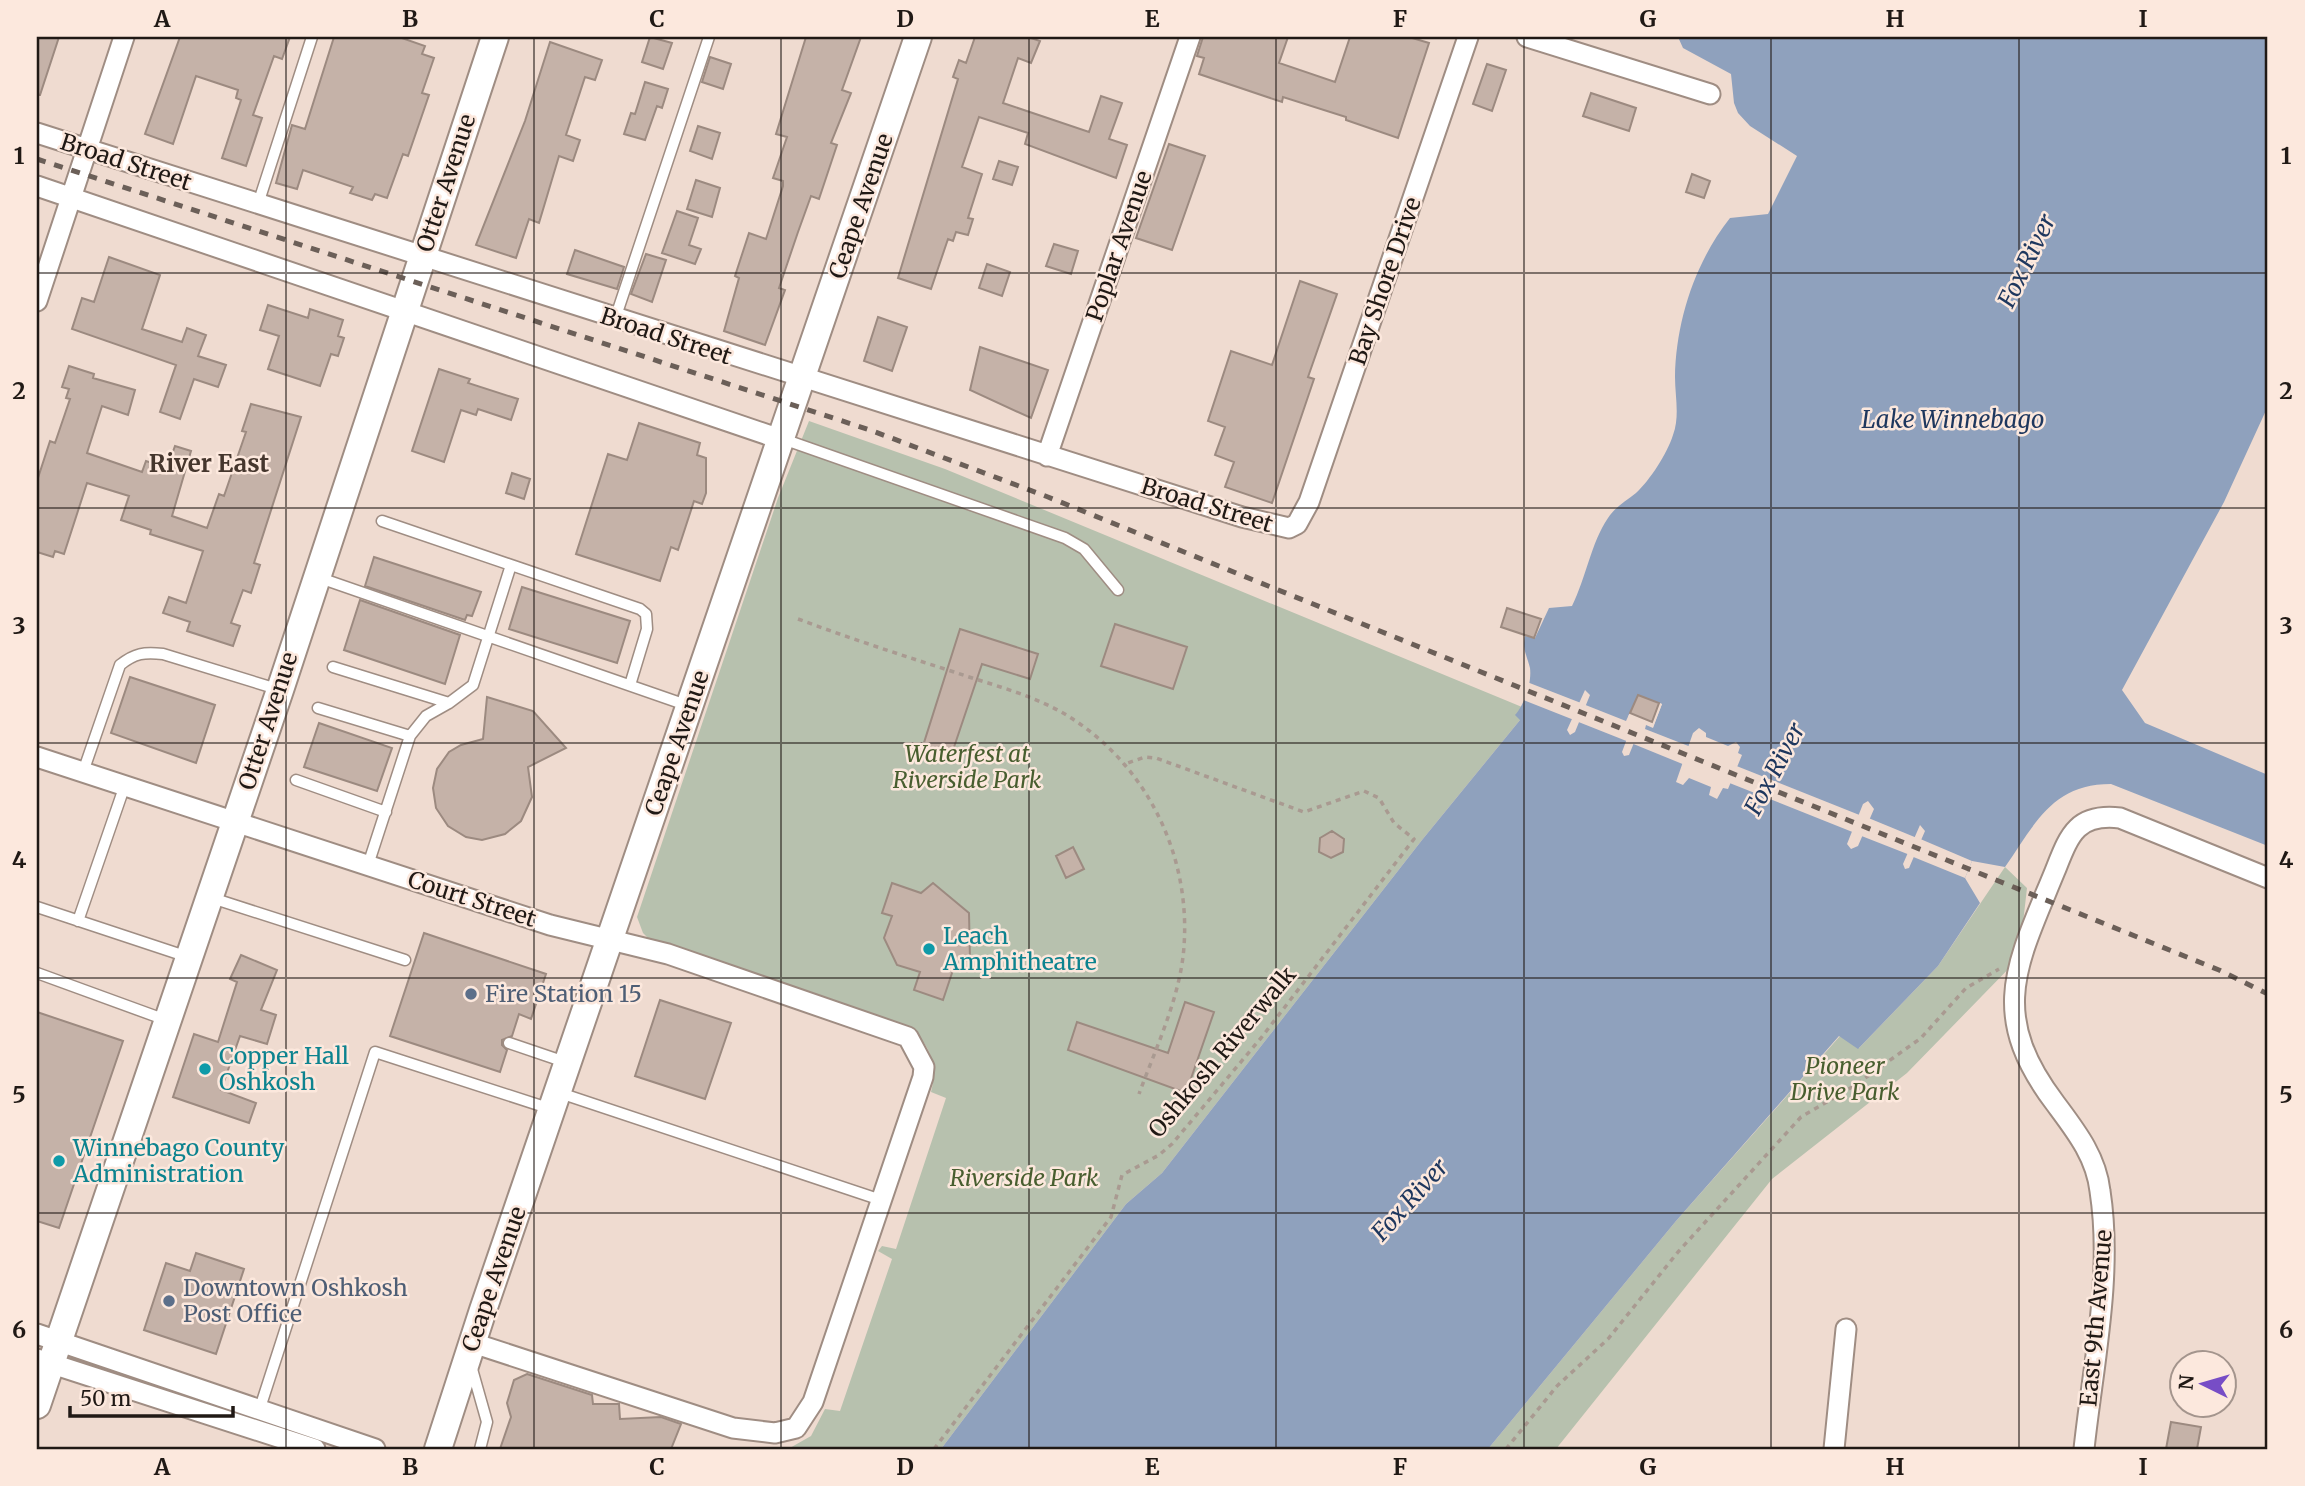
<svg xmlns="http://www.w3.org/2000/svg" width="2305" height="1486" font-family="Merriweather,serif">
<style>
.green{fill:#b7c1ae}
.water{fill:#8fa1bd;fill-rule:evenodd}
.pier{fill:#efdbd0}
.building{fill:#c5b2a8;stroke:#9c8a80;stroke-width:2}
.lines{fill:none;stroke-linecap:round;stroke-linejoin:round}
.lane-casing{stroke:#9f8d83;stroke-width:13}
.street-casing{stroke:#9f8d83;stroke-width:23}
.secondary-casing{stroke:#9f8d83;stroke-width:30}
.path{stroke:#a99a91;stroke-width:3.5;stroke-dasharray:5 5;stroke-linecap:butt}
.lane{stroke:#fff;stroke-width:10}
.street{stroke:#fff;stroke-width:19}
.secondary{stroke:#fff;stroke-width:26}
.rail{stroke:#6b5f58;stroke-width:5;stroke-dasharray:9 9;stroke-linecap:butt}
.grid{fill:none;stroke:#201915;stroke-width:2;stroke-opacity:0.55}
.culture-dot{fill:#0f9aa8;stroke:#fce8dd;stroke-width:2.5}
.service-dot{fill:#5c6f8a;stroke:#fce8dd;stroke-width:2.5}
.labels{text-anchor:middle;stroke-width:5;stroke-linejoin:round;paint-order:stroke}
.street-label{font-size:23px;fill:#201915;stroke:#fce8dd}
.park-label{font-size:23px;font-style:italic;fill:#485e2f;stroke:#fce8dd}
.culture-label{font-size:23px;fill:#0d838f;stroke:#fce8dd;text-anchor:start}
.service-label{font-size:23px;fill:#4e5e75;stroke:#fce8dd;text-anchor:start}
.water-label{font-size:24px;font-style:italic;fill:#1e375e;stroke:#fce8dd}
.neighbourhood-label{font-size:24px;font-weight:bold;fill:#45362d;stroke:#fce8dd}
.neatline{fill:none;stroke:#201915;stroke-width:2.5}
.grid-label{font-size:23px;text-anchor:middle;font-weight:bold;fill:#201915}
</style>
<rect width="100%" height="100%" fill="#efdbd0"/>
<path class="green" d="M809,421L945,469L1522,707L1520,720L1422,840L1162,1173L1126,1204L941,1449H788L811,1436L825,1409L840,1411L892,1259L878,1251L882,1246L896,1249L946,1098L931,1092C937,1069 933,1052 917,1034L651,941L643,933L637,917L778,498Z
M2005,867L2027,888L2019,958L1907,1073L1772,1179L1556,1449H1488L1676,1221L1840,1036L1859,1048L1938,966Z"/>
<path class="water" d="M1678,37H2268V406L2224,502L2122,690L2145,723L2268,775V846L2111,784C2052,784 2035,824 2005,867L1972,861L1965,878L1980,903L1938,966L1858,1049L1839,1036L1676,1221L1488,1449H941L1126,1204L1162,1173L1422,840L1520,720L1515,715C1524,705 1532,683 1530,668C1527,655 1522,650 1525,636L1535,638L1549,608L1572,606C1586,578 1591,543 1608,518C1615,507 1626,501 1636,493C1650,480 1667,454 1673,435C1680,416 1675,396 1675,377C1676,321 1695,262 1730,218L1768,214L1797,156L1750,126L1738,113L1734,103L1731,74L1683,48ZM1585,690L1590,695L1575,732L1570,735L1567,730ZM1638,695L1662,704L1653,727L1642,723L1629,755L1624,756L1622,752L1634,720L1628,717ZM1699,728L1706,733V737L1728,746L1736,742L1740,747L1738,753L1742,755L1728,789L1723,788L1717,799L1709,795L1711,787L1689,778L1683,785L1676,782L1693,733ZM1868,801L1874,809L1858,846L1851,849L1847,844L1863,804ZM1920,825L1925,831L1909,868L1905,869L1903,864Z"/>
<path class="pier" d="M1527,682L1581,703L1574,720L1521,699Z
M1638,695L1662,704L1653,728L1646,725L1645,729L1691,747L1685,765L1631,743L1639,721L1651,723L1658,706L1640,699L1633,715L1637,721L1629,742L1576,721L1583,704L1626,721Z
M1734,765L1862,816L1855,833L1727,782Z
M1866,817L1917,838L1910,855L1859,835Z
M1918,838L1972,861L1965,878L1911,856Z"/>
<path class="building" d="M37,37H59L40,95H37Z
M180,37H290L282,59L274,56L253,115L262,118L246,166L222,158L241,100L236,98L238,90L196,76L173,144L145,134Z
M334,37H399L425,46L422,54L434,58L422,93L429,95L408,156L403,154L387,198L375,194L372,200L350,193L353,187L303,170L297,189L276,183L292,125L305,129Z
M650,37L672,43L663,69L642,62Z
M806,37H861L842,90L851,93L831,143L837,145L819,199L811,196L798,232L779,288L785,290L765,345L724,331L739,278L735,276L749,233L766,239L783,186V181L773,178L787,137L776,134Z
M975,37H1028L1040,41L1031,63L1018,58L1003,103L1089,132L1101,96L1122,103L1109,139L1127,145L1116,178L1025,144L1028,133L979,117L962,167L982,174L968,218L973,219L968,235L956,232L953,241L948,239L931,289L898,278L958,79L953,77L959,60L966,63Z
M1203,37H1288L1279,63L1335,82L1350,37H1409L1429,43L1398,138L1346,120V117L1283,97L1282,102L1199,74L1204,58L1197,56Z
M550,42L602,60L595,80L585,77L566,135L580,140L573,161L559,156L539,223L529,219L516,258L476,245L525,121Z
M710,57L731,64L723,89L702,82Z
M1487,64L1506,70L1492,111L1473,104Z
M645,82L668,89L662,108L657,106L645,140L624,134L631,113L635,114Z
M1591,93L1636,108L1629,131L1583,116Z
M698,126L720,133L712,159L690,151Z
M1169,144L1205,156L1172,250L1136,238Z
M999,161L1018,167L1012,185L993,179Z
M1692,174L1710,181L1704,198L1686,192Z
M696,180L720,188L712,217L687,209Z
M677,211L698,218L689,245L701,249L695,264L662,253Z
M1054,244L1078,251L1071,274L1046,266Z
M575,250L624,267L617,289L567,274Z
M646,254L666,260L652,302L631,294Z
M109,257L160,275L142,329L182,342L187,328L206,335L198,356L226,365L218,387L194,379L180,419L160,412L176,365L72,329L82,298L94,302Z
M987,264L1010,272L1002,296L979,288Z
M1300,281L1337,294L1308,377L1314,379L1272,503L1225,487L1234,462L1215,455L1225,427L1208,421L1231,351L1272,365Z
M268,305L308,318L310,309L343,320L338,336L344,338L338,356L331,354L320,386L268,369L279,336L260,330Z
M878,317L907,327L892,371L864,361Z
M980,347L1048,370L1031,418L970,390Z
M69,366L94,374L93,378L135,390L128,415L102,406L87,453L142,472L146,461L167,468L175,446L191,451L172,516L207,528L219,494L224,496L246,432L242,431L251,404L301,417L254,563L260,565L251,593L243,590L231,623L240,626L233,646L187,631L190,622L163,613L169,597L186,603L203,551L150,534L151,530L121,520L129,496L87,483L64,554L55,551L53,557L37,552V481L50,441L55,443L70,399L66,398L69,389L62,387Z
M439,369L470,379L468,383L518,399L511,420L478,409L476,415L461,410L444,462L412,451Z
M639,423L700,443L697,455L706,458V493L702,504L694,501L678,550L671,547L660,581L576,554L608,454L627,460Z
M512,473L530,479L524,499L506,493Z
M374,557L481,592L472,616L467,615L465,620L365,586Z
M522,587L630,621L617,663L509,629Z
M360,600L460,635L445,684L344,650Z
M1507,608L1541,619L1534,638L1501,627Z
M1115,624L1187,647L1173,689L1101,666Z
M960,629L1038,654L1030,679L982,664L950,759L922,749Z
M130,677L215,705L196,763L111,733Z
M1638,695L1659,703L1652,722L1630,713Z
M487,697L533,711L566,748L528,767L532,797L521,821L505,834L482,840L466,837L448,826L436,808L433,788L437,769L449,752L461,745L483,739Z
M319,723L392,748L377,791L304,767Z
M1332,831L1344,839L1343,852L1331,858L1319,852L1320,838Z
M1073,847L1084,869L1066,878L1056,856Z
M892,883L921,893L933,883L969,913L970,960L955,964L943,1000L914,990L920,972L897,965L884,938L892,916L882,913Z
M424,933L546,974L531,1019L519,1014L512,1036L502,1040V1045L507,1050L500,1072L390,1036Z
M241,955L277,970L261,1010L276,1015L267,1044L240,1036L221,1090L256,1103L249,1123L173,1097L194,1034L218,1042L237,982L230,979Z
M660,1000L731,1023L705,1099L635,1076Z
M1185,1002L1214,1012L1186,1093L1068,1050L1077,1022L1168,1053Z
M37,1012L123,1041L59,1228L37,1221Z
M196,1253L244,1269L216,1354L144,1330L166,1263L190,1271Z
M527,1374L592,1395L593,1404H619L620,1419L661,1417L681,1424L671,1449H500L511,1417L507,1403L514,1380Z
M2171,1422L2201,1427L2197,1449H2166Z"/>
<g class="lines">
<defs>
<path id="lane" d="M258,204L312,37
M615,319L709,37
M783,439L1065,538L1084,549L1118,590
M382,521L640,609L646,614L647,629L630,685
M320,578L689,706
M333,667L449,703
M318,708L410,736
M83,772L120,665C135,653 144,652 163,654L277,689
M296,780L386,812
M368,865L410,736L426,716L449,703L473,685L511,565
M212,898L405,960
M37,907L188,957
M78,921L125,785
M37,973L166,1020
M509,1043L565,1062
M560,1093L881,1200
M472,1369L487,1422L480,1449
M259,1411L375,1052L551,1109"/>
<path id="street" d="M1527,37L1710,94
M37,133L1242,517L1289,528L1297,524L1309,502L1468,37
M37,186L780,439
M37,301L124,37
M1047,456L1190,37
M37,757L550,925L668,954L908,1037L924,1067L923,1077L813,1402L796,1428L775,1433L733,1428L473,1343
M37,1334L375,1449
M37,1359L315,1449
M1834,1449L1846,1329
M2084,1449C2093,1365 2113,1275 2100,1191C2096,1156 2075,1130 2055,1103C1987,1013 2017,964 2055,871C2069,836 2076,813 2120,818L2268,878"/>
<path id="secondary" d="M37,1405L280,690L495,37
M438,1449L483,1310L918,37"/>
</defs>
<use href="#lane" class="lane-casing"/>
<use href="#street" class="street-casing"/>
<use href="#secondary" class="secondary-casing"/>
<path class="path" d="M798,619C849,638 901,655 954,672C992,685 1034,695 1068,716C1150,767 1194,862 1183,957C1177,1004 1155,1050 1139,1094
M934,1449L1111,1217L1122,1175L1159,1155L1172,1144L1261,1038L1414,839L1394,823L1379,798L1364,791L1304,812L1156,758L1145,757L1125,764
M1506,1449L1557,1386L1608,1339L1678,1252L1801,1117L1854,1086L1921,1038L1966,988L1999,969"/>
<use href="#lane" class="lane"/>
<use href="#street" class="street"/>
<use href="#secondary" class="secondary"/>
<path class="rail" d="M37,159L870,430L1048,497L2219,970L2268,994"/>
</g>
<path class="grid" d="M286,37V1449M534,37V1449M781,37V1449M1029,37V1449M1276,37V1449M1524,37V1449M1771,37V1449M2019,37V1449M37,273H2268M37,508H2268M37,743H2268M37,978H2268M37,1213H2268"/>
<g class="culture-dot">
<circle cx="929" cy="949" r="7"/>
<circle cx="205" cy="1069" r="7"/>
<circle cx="59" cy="1161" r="7"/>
</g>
<g class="service-dot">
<circle cx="471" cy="994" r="7"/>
<circle cx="169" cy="1301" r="7"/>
</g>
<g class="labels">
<g class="street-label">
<text transform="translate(126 162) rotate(18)" y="8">Broad Street</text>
<text transform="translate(446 183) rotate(-72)" y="8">Otter Avenue</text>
<text transform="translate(861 206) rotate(-71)" y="8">Ceape Avenue</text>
<text transform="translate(1119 246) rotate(-71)" y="8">Poplar Avenue</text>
<text transform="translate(1385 281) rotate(-71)" y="8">Bay Shore Drive</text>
<text transform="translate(666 336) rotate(18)" y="8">Broad Street</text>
<text transform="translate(1207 505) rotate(17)" y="8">Broad Street</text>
<text transform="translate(268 721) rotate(-72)" y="8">Otter Avenue</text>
<text transform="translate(677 743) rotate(-71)" y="8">Ceape Avenue</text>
<text transform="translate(472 899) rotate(18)" y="8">Court Street</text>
<text transform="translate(1222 1052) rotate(-50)" y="8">Oshkosh Riverwalk</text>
<text transform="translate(494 1279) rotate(-71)" y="8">Ceape Avenue</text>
<text transform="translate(2096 1318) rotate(-85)" y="8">East 9th Avenue</text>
</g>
<g class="park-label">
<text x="967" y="762">Waterfest at<tspan x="967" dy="26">Riverside Park</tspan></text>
<text x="1845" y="1074">Pioneer<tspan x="1845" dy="26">Drive Park</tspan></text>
<text x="1024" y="1186">Riverside Park</text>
</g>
<g class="culture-label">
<text x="943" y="944">Leach<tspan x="943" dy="26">Amphitheatre</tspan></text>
<text x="219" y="1064">Copper Hall<tspan x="219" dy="26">Oshkosh</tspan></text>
<text x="73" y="1156">Winnebago County<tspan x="73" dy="26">Administration</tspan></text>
</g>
<g class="service-label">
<text x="485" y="1002">Fire Station 15</text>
<text x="183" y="1296">Downtown Oshkosh<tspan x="183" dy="26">Post Office</tspan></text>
</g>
<g class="water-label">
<text transform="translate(2027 261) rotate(-64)" y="8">Fox River</text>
<text x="1953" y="428">Lake Winnebago</text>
<text transform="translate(1775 769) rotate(-62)" y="8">Fox River</text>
<text transform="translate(1410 1200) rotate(-48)" y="8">Fox River</text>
</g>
<g class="neighbourhood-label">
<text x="209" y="472">River East</text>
</g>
</g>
<rect width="2305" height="1486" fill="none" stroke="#fce8dd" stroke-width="77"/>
<g transform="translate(2203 1384) rotate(275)"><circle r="33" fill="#fce8dd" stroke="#a4958d" stroke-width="2"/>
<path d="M0-5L12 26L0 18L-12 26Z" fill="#774dc6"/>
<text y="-10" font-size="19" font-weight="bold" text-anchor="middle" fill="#201915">N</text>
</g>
<path d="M70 1406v10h163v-10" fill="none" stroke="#201915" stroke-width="3.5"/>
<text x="80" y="1406" font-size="21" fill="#201915" stroke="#fce8dd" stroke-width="5" paint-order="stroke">50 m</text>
<rect x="38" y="38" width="2228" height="1410" class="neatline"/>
<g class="grid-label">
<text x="162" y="27">A</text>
<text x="410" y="27">B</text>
<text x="657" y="27">C</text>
<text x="905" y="27">D</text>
<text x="1152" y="27">E</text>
<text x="1400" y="27">F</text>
<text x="1648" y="27">G</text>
<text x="1895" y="27">H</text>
<text x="2143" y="27">I</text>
<text x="19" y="164">1</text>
<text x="2286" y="164">1</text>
<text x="19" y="399">2</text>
<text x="2286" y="399">2</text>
<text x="19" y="634">3</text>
<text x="2286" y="634">3</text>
<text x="19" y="868">4</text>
<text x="2286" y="868">4</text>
<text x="19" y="1103">5</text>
<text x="2286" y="1103">5</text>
<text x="19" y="1338">6</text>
<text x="2286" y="1338">6</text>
<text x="162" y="1475">A</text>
<text x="410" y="1475">B</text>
<text x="657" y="1475">C</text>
<text x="905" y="1475">D</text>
<text x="1152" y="1475">E</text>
<text x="1400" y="1475">F</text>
<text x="1648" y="1475">G</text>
<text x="1895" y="1475">H</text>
<text x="2143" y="1475">I</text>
</g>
</svg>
